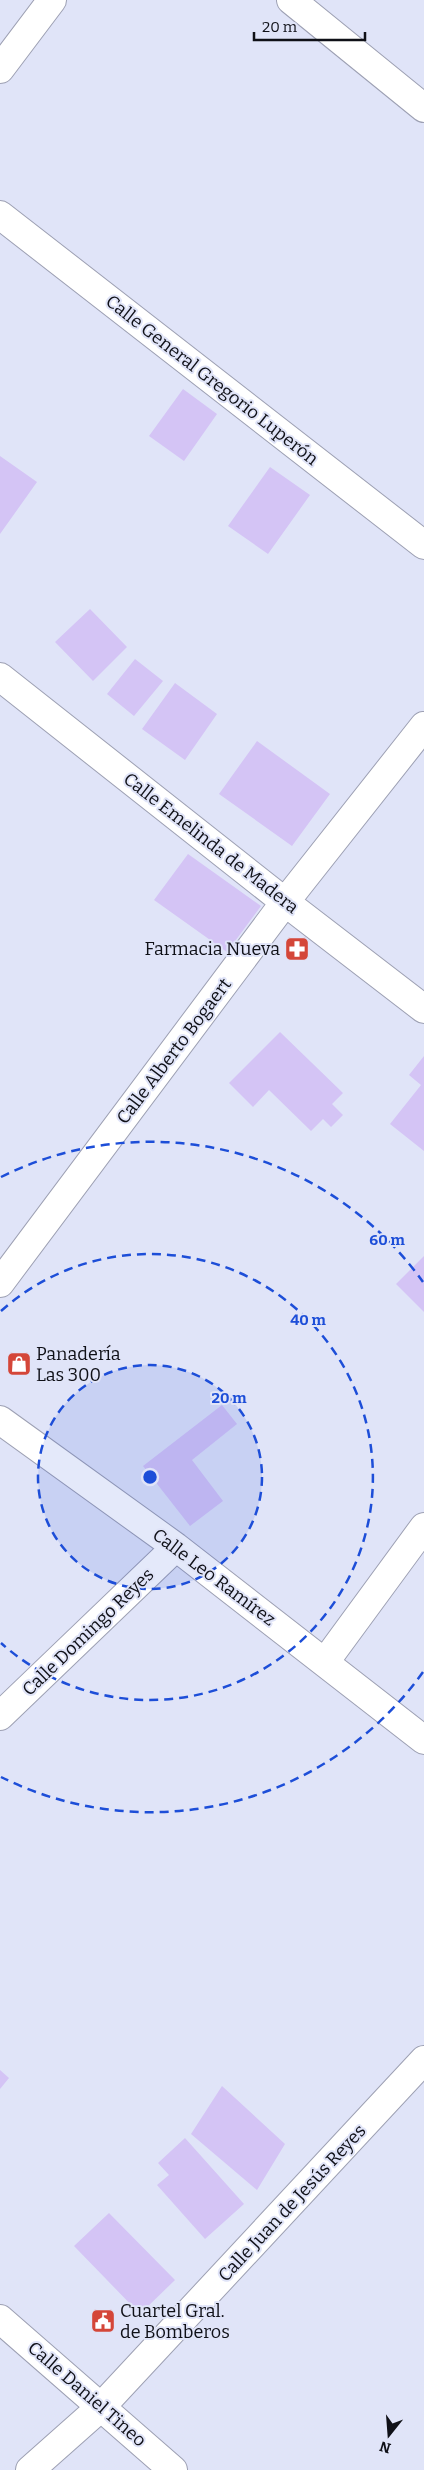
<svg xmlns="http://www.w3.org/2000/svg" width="424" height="2470" font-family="Bitter,serif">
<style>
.building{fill:#d4c4f5}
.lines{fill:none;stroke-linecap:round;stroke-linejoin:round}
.minor-casing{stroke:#9da0b3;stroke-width:30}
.minor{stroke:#fff;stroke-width:28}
.ring{fill:none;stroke:#1d4ed8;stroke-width:2.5;stroke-dasharray:9 6}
.labels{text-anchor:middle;stroke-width:4;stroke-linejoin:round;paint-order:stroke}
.street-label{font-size:18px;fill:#0f1017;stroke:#e0e4f8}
.poi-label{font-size:18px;fill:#0f1017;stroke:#e0e4f8;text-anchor:start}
.centre{fill:#1d4ed8;stroke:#e0e4f8;stroke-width:2.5}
.ring-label{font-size:15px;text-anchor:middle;font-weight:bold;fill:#1d4ed8;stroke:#e0e4f8;stroke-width:4;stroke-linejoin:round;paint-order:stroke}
</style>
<rect width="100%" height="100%" fill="#e0e4f8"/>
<path class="building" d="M183,389L217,414L184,461L149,436Z
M0,456L37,482L0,534Z
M270,467L310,495L268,554L228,526Z
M90,609L127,647L93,681L55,642Z
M135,659L163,681L134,716L107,694Z
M175,683L217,714L185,760L142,729Z
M257,741L330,794L292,846L219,794Z
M188,854L261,906L227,952L154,900Z
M280,1032L343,1093L332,1104L343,1115L331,1127L323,1119L311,1131L269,1090L253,1107L229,1083Z
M424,1056V1151L390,1124L421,1085L409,1075Z
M424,1256V1312L396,1284Z
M222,1405L237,1424L192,1460L223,1501L190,1526L143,1466Z
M0,2070L9,2078L0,2089Z
M222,2086L285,2144L257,2190L191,2134Z
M185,2138L244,2204L205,2239L157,2185L169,2175L158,2163Z
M109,2213L175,2280L140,2314L74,2246Z"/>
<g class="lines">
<defs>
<path id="minor" d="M291,0L424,108
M0,69L52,0
M0,215L424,545
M0,677L285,902L424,1009
M0,1283L285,902L424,726
M0,1420L176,1547L424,1740
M325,1662L424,1527
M0,1716L176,1547
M0,2319L173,2470
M30,2470L101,2407L424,2060"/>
</defs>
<use href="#minor" class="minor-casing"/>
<use href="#minor" class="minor"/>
</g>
<circle cx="150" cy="1477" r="112" fill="#1d4ed8" fill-opacity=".12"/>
<g class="ring">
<circle cx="150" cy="1477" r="112"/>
<path d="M1 1311A223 223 0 1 1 1 1643"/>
<path d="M423 1672A335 335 0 0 1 1 1777M1 1177A335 335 0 0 1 423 1282"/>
</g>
<defs>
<symbol id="pharmacy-square" viewBox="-11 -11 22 22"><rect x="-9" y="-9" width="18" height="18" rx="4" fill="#d44639" stroke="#e0e4f8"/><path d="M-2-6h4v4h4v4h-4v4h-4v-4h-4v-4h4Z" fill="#fff"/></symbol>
<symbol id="shop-square" viewBox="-11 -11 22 22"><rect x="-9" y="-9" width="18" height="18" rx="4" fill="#d44639" stroke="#e0e4f8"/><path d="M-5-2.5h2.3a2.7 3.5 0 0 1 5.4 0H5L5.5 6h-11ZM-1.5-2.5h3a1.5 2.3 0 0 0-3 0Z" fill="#fff"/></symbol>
<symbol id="civic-square" viewBox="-11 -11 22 22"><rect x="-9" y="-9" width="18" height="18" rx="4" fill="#d44639" stroke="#e0e4f8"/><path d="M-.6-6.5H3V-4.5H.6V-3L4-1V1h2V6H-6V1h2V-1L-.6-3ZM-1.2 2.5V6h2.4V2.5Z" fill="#fff"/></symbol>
</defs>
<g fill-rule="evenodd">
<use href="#pharmacy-square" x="283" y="935" width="28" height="28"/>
<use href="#shop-square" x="5" y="1350" width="28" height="28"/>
<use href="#civic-square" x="89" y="2307" width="28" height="28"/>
</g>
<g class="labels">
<g class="street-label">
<text transform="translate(212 380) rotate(38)" y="6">Calle General Gregorio Luperón</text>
<text transform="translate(211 843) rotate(38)" y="6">Calle Emelinda de Madera</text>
<text transform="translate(174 1051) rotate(-53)" y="6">Calle Alberto Bogaert</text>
<text transform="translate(214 1577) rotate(37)" y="6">Calle Leo Ramírez</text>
<text transform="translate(88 1632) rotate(-44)" y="6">Calle Domingo Reyes</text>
<text transform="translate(292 2203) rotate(-47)" y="6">Calle Juan de Jesús Reyes</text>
<text transform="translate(87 2394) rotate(41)" y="6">Calle Daniel Tineo</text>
</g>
<g class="poi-label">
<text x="280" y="955" text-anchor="end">Farmacia Nueva</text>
<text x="36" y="1360">Panadería<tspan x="36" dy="21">Las 300</tspan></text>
<text x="120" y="2317">Cuartel Gral.<tspan x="120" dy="21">de Bomberos</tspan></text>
</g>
</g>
<circle cx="150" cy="1477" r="8" class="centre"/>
<g class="ring-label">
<text x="387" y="1245">60 m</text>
<text x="308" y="1325">40 m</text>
<text x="229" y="1403">20 m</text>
</g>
<g transform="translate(389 2435) rotate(197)" stroke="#e0e4f8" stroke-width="4" paint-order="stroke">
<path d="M0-4L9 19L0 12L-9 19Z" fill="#0f1017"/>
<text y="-8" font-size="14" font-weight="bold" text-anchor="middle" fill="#0f1017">N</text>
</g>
<path d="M254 32v8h111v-8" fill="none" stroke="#0f1017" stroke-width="2.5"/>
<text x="262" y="32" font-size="15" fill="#0f1017" stroke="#e0e4f8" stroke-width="4" paint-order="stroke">20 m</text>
</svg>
